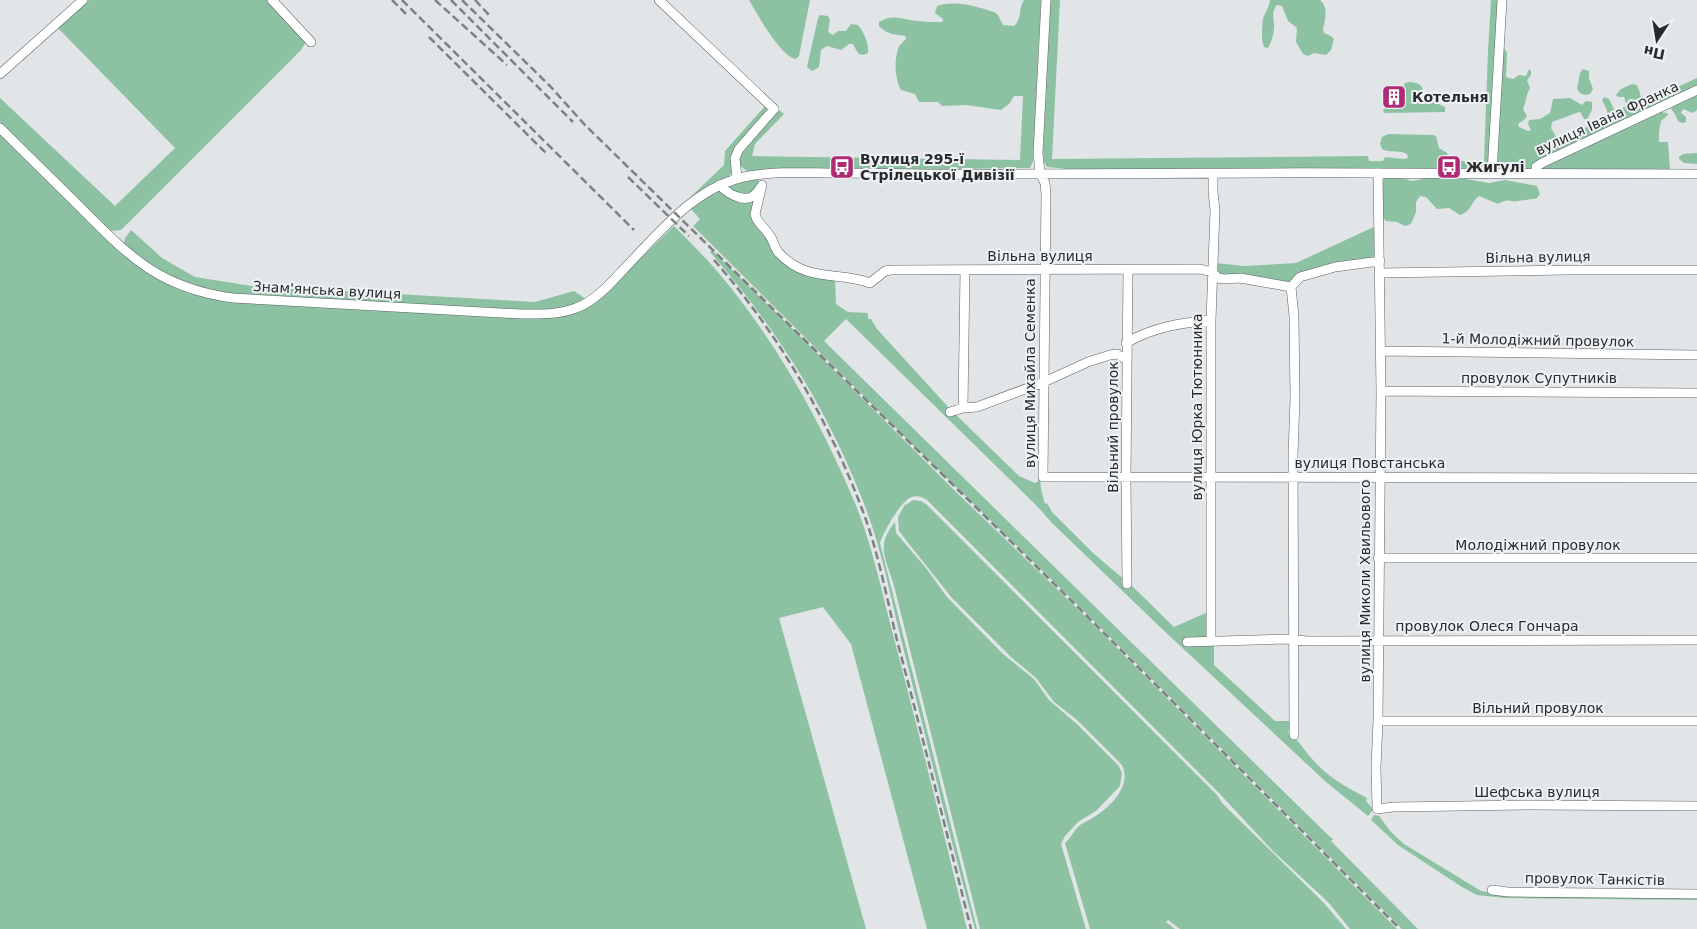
<svg xmlns="http://www.w3.org/2000/svg" width="1697" height="929" font-family="'DejaVu Sans',sans-serif">
<style>
.green{fill:#8cc2a2}
.lines{fill:none;stroke-linecap:round;stroke-linejoin:round}
.minor-casing{stroke:#5c5f61;stroke-width:10}
.minor{stroke:#fff;stroke-width:9}
.rail{stroke:#7e8182;stroke-width:2.5;stroke-dasharray:8 4;stroke-linecap:butt}
.labels{text-anchor:middle;stroke-width:4;stroke-linejoin:round;paint-order:stroke}
.poi-label{font-size:14px;font-weight:bold;fill:#292a2b;stroke:#eff2f5;text-anchor:start}
.street-label{font-size:14px;fill:#292a2b;stroke:#eff2f5}
</style>
<rect width="100%" height="100%" fill="#e1e5e8"/>
<path class="green" d="M89,0H269L306,42L301,50L121,230L111,231L106,229L0,122V98L115,206L175,148L58,28Z
M749,0H810L799,56L796,59C780,56 758,15 749,0Z
M1024,0H1041L1033,161L1030,168L747,171L739,165V155L741,151L779,110L784,114L755,144L752,156L1020,160L1023,96H1014L1010,103L1001,110L966,105L942,106L938,102H919L915,94L901,90C895,79 894,61 898,49C899,45 903,42 906,39L905,36C894,34 888,35 879,26V22C892,13 904,20 917,21C925,22 933,22 941,22L943,21V19L935,13L937,6C956,0 975,6 994,12L998,15L1003,25L1014,26C1023,18 1018,8 1024,0Z
M1050,0H1060L1052,159L1368,156L1369,161H1383L1385,157L1403,159L1408,158L1407,154C1400,150 1390,153 1382,149L1380,144L1382,137L1388,134L1433,135L1436,136L1439,148L1447,153L1449,161H1484L1488,51L1491,0H1498L1489,167L1484,169L1079,170L1047,167L1044,162L1043,152Z
M1270,0H1320C1329,8 1325,19 1323,29L1324,33L1331,36L1334,39L1331,50L1326,55L1314,53L1308,56L1303,54L1296,42L1297,28L1288,21L1282,6L1277,5C1270,13 1275,19 1274,28C1274,34 1271,43 1268,48L1264,47C1261,40 1262,27 1263,19C1265,12 1269,8 1270,0Z
M820,15L828,16L830,20L828,32L833,35L838,31H846L851,24L858,25C864,32 869,44 868,53C858,58 857,51 853,44H849L841,50L827,46L821,50L819,67L812,71L807,67L818,18Z
M1503,46L1507,53L1506,77L1513,79L1519,75L1526,76L1529,69L1531,71V75L1527,80L1530,88C1526,95 1526,102 1523,109L1527,116L1524,120L1518,124L1519,127L1528,131L1531,130L1528,124L1529,120L1540,119L1550,113L1553,99L1570,98L1582,105L1586,101L1592,102V110L1587,119H1584L1581,113L1579,112L1552,122L1551,128L1558,140L1607,118V110L1602,100L1604,97L1609,99L1615,111L1627,106L1624,97H1618L1616,95L1621,89L1632,84L1637,85L1640,93L1642,103L1697,78V88L1532,170L1500,169L1497,166Z
M1583,69L1589,71V78L1593,89L1590,94L1585,95L1580,93L1577,89L1580,73Z
M1410,82C1430,84 1419,93 1423,104L1434,102L1445,107V112L1384,113L1383,110L1388,106L1403,104L1404,85L1405,83Z
M1697,94V110L1693,113L1683,109L1681,113L1686,117V122L1682,123L1678,121L1675,114L1671,109L1673,105Z
M766,105L768,110L737,147L733,170L729,177L717,182L678,209L724,165L725,151Z
M1661,112L1667,113L1668,115L1661,121L1659,131V142H1668L1670,170L1540,169L1541,166Z
M0,133C24,158 49,182 73,206C108,240 141,276 188,293C203,298 218,300 233,302L550,317L613,285L674,226C692,244 711,263 727,283C781,350 824,428 857,508C874,551 883,598 895,642C920,738 944,833 967,929H927L851,644L823,607L779,618L866,929H0Z
M1697,153V164L1684,163L1679,159V157L1683,154Z
M1386,177L1405,179L1412,181L1428,178L1466,179L1489,183L1505,180L1537,186L1540,194L1536,199C1530,199 1525,200 1519,201C1509,203 1510,197 1498,204L1479,196C1471,202 1471,212 1460,215L1449,208L1437,209L1426,197L1420,196L1416,202V212L1411,224L1405,226L1397,222L1386,221L1382,216V182Z
M756,179L760,182L752,215L778,255L835,279L836,304L848,312L868,313V319H871L877,329L950,409L1019,476L1035,483L1037,482L1040,478L1041,489L1045,504L1047,503L1052,512L1093,553L1133,587L1174,627L1208,612L1214,643V665L1275,721H1292L1291,730L1287,731C1300,741 1303,749 1313,760C1328,777 1347,788 1367,798L1366,801L1372,808V811L1368,816L1326,782L1160,627L1052,523L1037,506L846,319L824,341L1329,836L1333,839L1331,841L1418,929H1402L1088,615L913,445L693,226L700,219L691,209C709,191 732,183 756,179Z
M1376,226L1375,255L1372,258L1290,284L1224,277L1215,272V263L1244,266L1296,263Z
M131,230L162,258L195,277L252,286L535,302L574,291L586,299C565,311 544,310 521,310L233,295L190,286L154,269L124,244L125,238Z
M712,250L805,341L953,489L1086,617L1397,929H1350L1328,902L1273,851L1219,793L927,500C923,497 917,495 912,497C901,500 883,533 880,543L977,929H975C950,838 928,746 905,655C892,606 884,556 866,509C829,411 778,330 710,252Z
M913,500L921,501L926,504L1217,795L1222,803L1323,902L1346,929H1180L1168,920L1166,922L1175,929H1090L1065,843C1071,838 1074,830 1080,825C1085,822 1090,820 1094,817C1111,806 1132,786 1122,765L1076,719L1054,702L1036,678L1011,657L952,598L909,544L899,531L898,517L904,506Z
M895,522L896,533L926,568L947,597L1003,654L1034,679L1049,700L1078,725L1118,765L1122,773L1120,786L1096,811L1078,822L1065,836L1061,844L1086,929H980L894,586C886,558 875,547 895,522Z
M1374,815L1379,816L1391,832L1404,844L1481,891L1492,893L1697,896V900L1505,898L1477,895L1462,887L1398,845L1371,820Z"/>
<g class="lines">
<defs>
<path id="minor" d="M272,0L311,42
M659,0L774,109L739,149L735,158L737,178
M1046,0L1038,153L1040,173L1045,183L1046,194C1045,288 1044,383 1043,477L1697,478
M0,74L83,0
M0,128C25,153 51,178 76,203C127,254 157,288 233,298L521,314C540,314 558,315 576,308C595,301 610,284 623,270C659,233 696,185 749,176C777,171 806,173 835,173C892,173 950,175 1007,174C1237,172 1467,173 1697,174
M1378,173L1381,391L1378,721L1376,767L1377,809L1393,807L1531,805L1697,806
M1492,173L1502,0
M1536,174V167L1542,163L1697,90
M719,185C731,196 750,207 760,188
M762,185L755,214C757,224 765,227 770,236C774,241 774,248 779,253C807,283 837,271 870,283L885,271L891,270L1200,269L1212,272L1218,278L1224,279L1240,278L1291,287L1300,277L1335,267L1380,261
M1380,273L1568,270H1697
M1291,287L1294,316L1295,399L1293,455L1294,735
M1126,343C1153,327 1181,323 1211,320
M1380,351L1697,355
M1381,391L1697,393
M963,408L965,270
M950,412L963,408L977,407L1044,382L1088,362L1110,355L1117,354L1127,360
M1378,558H1697
M1127,584L1126,478L1128,270
M1211,641V320L1215,210L1213,192V173
M1187,642L1286,639L1308,641L1697,640
M1378,721H1697
M1492,890L1508,892L1697,894"/>
</defs>
<use href="#minor" class="minor-casing"/>
<use href="#minor" class="minor"/>
<path class="rail" d="M392,0L406,14
M402,0L634,230
M435,0L507,65
M451,0L573,122
M462,0L550,86L585,125L1087,616L1400,929
M475,0L491,17
M429,37L548,155
M628,177L689,236
M714,260C778,333 828,419 862,509C878,550 887,600 898,644C923,739 947,834 971,929"/>
</g>
<defs>
<symbol id="building-square" viewBox="-11 -11 22 22"><rect x="-9" y="-9" width="18" height="18" rx="4" fill="#af2c75" stroke="#eff2f5"/><path d="M-4-6H4V6H1V3H-1V6H-4ZM-2.5-4.3h1.7v1.8h-1.7ZM.8-4.3h1.7v1.8H.8ZM-2.5-1h1.7V.8h-1.7ZM.8-1h1.7V.8H.8Z" fill="#fff"/></symbol>
<symbol id="bus-square" viewBox="-11 -11 22 22"><rect x="-9" y="-9" width="18" height="18" rx="4" fill="#af2c75" stroke="#eff2f5"/><path d="M-5-6H5V4H4V6H2V4H-2V6H-4V4H-5ZM-3.5-4V0h7V-4ZM-3.5 1.2v1.5H-2V1.2ZM2 1.2v1.5H3.5V1.2Z" fill="#fff"/></symbol>
</defs>
<g fill-rule="evenodd">
<use href="#building-square" x="1380" y="83" width="28" height="28"/>
<use href="#bus-square" x="828" y="153" width="28" height="28"/>
<use href="#bus-square" x="1435" y="153" width="28" height="28"/>
</g>
<g class="labels">
<g class="poi-label">
<text x="1412" y="102">Котельня</text>
<text x="860" y="164">Вулиця 295-ї<tspan x="860" dy="16">Стрілецької Дивізії</tspan></text>
<text x="1466" y="172">Жигулі</text>
</g>
<g class="street-label">
<text transform="translate(1607 118) rotate(-25)" y="5">вулиця Івана Франка</text>
<text x="1040" y="261">Вільна вулиця</text>
<text transform="translate(1538 257) rotate(-1)" y="5">Вільна вулиця</text>
<text transform="translate(327 290) rotate(3)" y="5">Знам'янська вулиця</text>
<text transform="translate(1538 340) rotate(1)" y="5">1-й Молодіжний провулок</text>
<text transform="translate(1030 373) rotate(-90)" y="5">вулиця Михайла Семенка</text>
<text x="1539" y="383">провулок Супутників</text>
<text transform="translate(1197 407) rotate(-90)" y="5">вулиця Юрка Тютюнника</text>
<text transform="translate(1113 427) rotate(-90)" y="5">Вільний провулок</text>
<text x="1370" y="468">вулиця Повстанська</text>
<text x="1538" y="550">Молодіжний провулок</text>
<text transform="translate(1365 581) rotate(-90)" y="5">вулиця Миколи Хвильового</text>
<text x="1487" y="631">провулок Олеся Гончара</text>
<text x="1538" y="713">Вільний провулок</text>
<text x="1537" y="797">Шефська вулиця</text>
<text transform="translate(1595 879) rotate(1)" y="5">провулок Танкістів</text>
</g>
</g>
<g transform="translate(1657 40) rotate(192)" stroke="#eff2f5" stroke-width="4" paint-order="stroke">
<path d="M0-4L9 19L0 12L-9 19Z" fill="#292a2b"/>
<text y="-8" font-size="14" font-weight="bold" text-anchor="middle" fill="#292a2b">Пн</text>
</g>
</svg>
